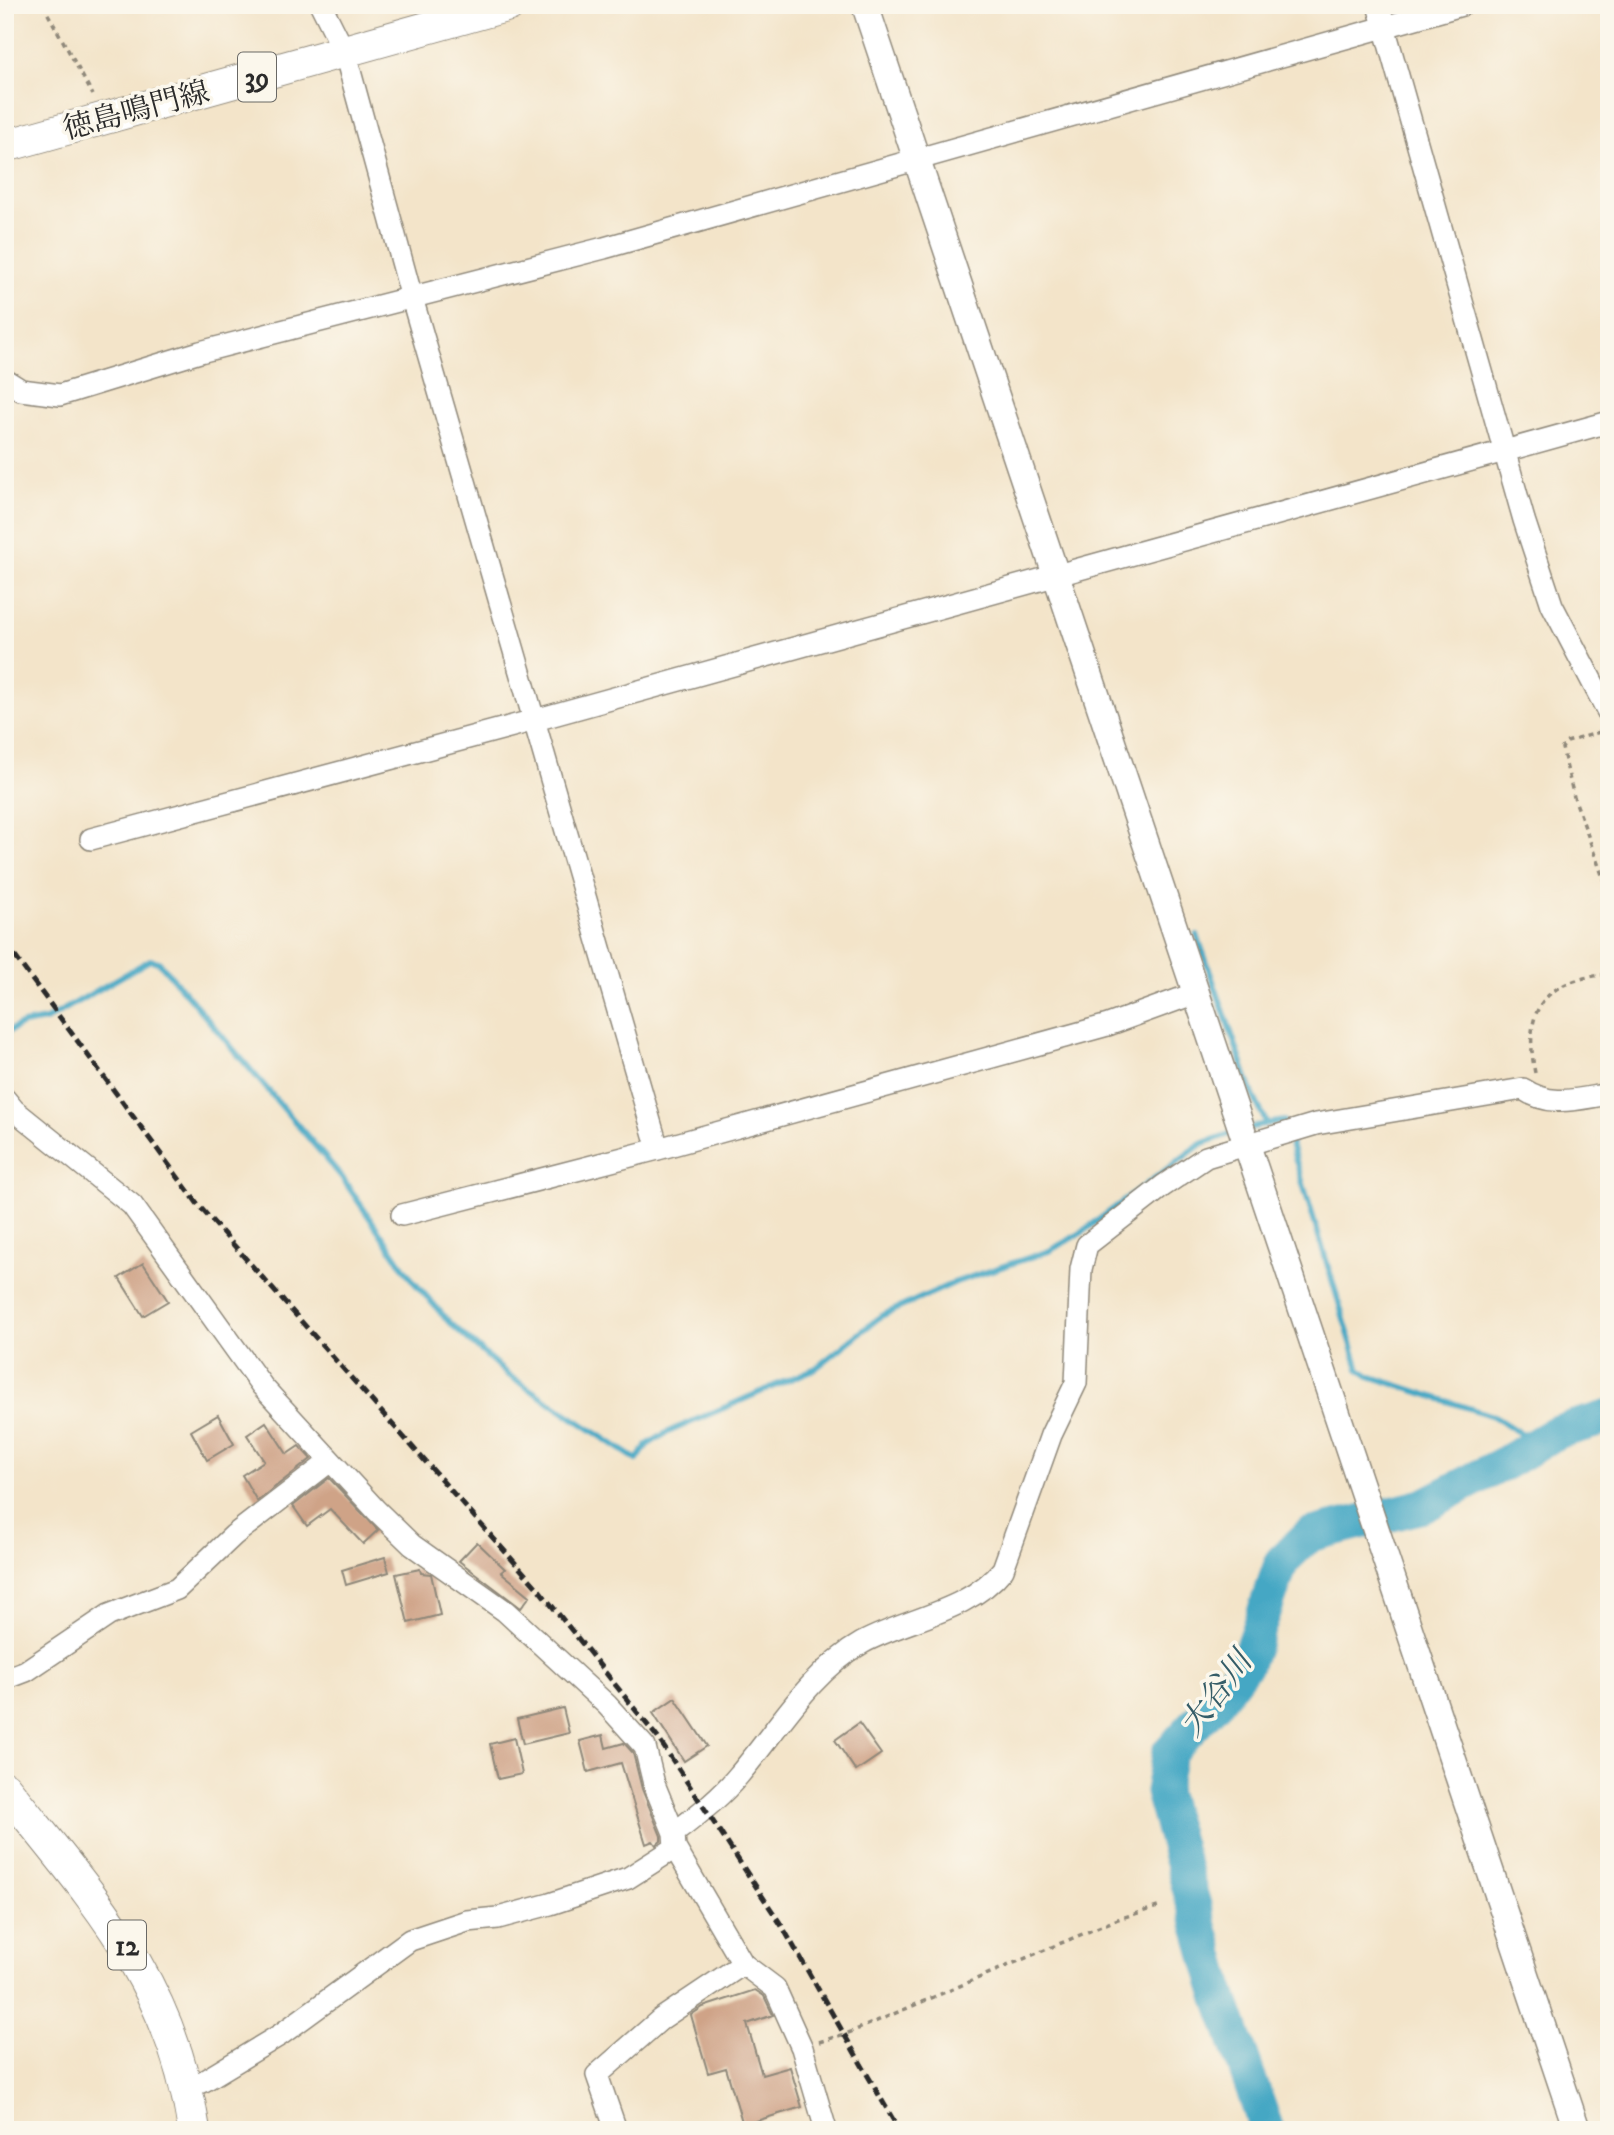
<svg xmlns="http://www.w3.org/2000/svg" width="1614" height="2135" font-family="'IM FELL DW Pica','Noto Serif JP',serif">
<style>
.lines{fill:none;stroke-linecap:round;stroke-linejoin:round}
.stream{stroke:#44a7c4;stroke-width:6}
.river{stroke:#44a7c4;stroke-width:35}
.building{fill:#cfa387}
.minor-casing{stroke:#8f887a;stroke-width:24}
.tertiary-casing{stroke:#8f887a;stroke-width:29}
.primary-casing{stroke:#8f887a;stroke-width:34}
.path{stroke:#8f887a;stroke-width:3.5;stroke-dasharray:5 5;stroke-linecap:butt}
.minor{stroke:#fff;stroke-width:21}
.tertiary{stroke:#fff;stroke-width:26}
.primary{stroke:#fff;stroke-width:32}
.rail{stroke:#2b2b2b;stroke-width:5;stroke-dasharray:10 5;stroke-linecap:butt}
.labels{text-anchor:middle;stroke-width:7;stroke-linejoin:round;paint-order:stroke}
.shield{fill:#fbf7ec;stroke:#696865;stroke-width:2}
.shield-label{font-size:28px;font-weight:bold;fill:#2b2b2b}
.street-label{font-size:30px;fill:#2b2b2b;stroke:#fbf7ec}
.water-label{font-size:32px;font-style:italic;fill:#355d68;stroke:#fbf7ec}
</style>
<rect width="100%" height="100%" fill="#fbf7ec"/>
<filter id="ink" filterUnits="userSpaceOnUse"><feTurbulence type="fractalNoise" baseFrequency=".0143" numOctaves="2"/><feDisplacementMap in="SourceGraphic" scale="14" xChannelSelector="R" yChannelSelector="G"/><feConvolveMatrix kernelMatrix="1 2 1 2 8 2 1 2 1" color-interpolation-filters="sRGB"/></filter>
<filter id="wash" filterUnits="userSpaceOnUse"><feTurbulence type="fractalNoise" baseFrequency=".00686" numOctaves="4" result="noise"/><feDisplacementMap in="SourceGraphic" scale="28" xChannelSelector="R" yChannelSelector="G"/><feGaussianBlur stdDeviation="1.57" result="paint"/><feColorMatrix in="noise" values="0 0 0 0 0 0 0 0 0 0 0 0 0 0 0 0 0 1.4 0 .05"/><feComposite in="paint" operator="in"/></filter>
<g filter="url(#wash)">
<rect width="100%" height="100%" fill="#f3e4c9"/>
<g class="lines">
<path class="stream" d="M1197,935L1253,1095L1267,1124L1284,1121L1359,1369L1369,1376L1493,1416L1537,1444
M5,1033L23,1024L46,1020L150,960L159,962L341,1176L413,1281L449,1322L508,1375L637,1460L647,1445L668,1432L816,1368L881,1316L956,1282L1049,1251L1081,1233L1201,1144L1235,1132
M1249,1128L1267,1124"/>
<path class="river" d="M1267,2130L1216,1983L1162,1792L1169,1752L1218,1700L1247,1661L1282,1561L1309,1535L1423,1506L1505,1463L1557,1432L1609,1417"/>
</g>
<g id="blocks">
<path class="building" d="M143,1263L168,1301L143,1316L119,1278Z
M218,1415L234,1444L207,1460L191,1431Z
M266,1422L287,1454L299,1446L311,1459L257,1501L242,1475L264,1461L247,1435Z
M329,1478L378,1530L363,1544L330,1509L307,1526L293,1506Z
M477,1542L505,1569L501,1572L530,1596L521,1608L459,1561Z
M385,1557L389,1572L346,1585L342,1570Z
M420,1569L421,1573L431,1574L440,1615L408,1623L396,1574Z
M675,1698L707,1746L684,1761L653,1713Z
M563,1708L569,1733L523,1744L517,1719Z
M859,1723L881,1754L856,1771L835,1740Z
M603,1735L606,1748L624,1743L633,1753L642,1789L661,1836V1841L656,1845L653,1841L646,1844L621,1763L588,1772L580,1741Z
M514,1738L522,1774L498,1779L490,1744Z
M755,1990L764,1996L773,2015L747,2024L762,2075L790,2067L802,2107L743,2125L726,2068L708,2073L691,2015L703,2007Z"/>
</g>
</g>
<g filter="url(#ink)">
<use href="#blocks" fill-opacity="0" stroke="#8f887a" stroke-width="2"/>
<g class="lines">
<defs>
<path id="minor" d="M321,5L345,53L412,298L658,1149
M1378,5L1524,520L1552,605L1609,714
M5,380L21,390L60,395L200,352L604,248L1462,5
M91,839L535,720L1609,422
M5,1099L14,1110L132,1205L262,1386L376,1510L412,1545L505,1611L607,1705L645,1747L654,1784L674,1833L675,1848L743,1964L775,1988L802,2048L826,2130
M402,1215L658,1149L1108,1025L1196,993
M5,1679L26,1671L109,1615L177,1589L234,1535L329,1462
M674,1833C697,1816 720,1798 738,1776C777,1731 809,1673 862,1643C908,1618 969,1612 1003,1569L1051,1435L1076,1383L1081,1269L1087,1245L1163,1186L1206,1157L1316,1124L1523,1089C1551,1108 1577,1099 1609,1094
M188,2087L204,2081L280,2035L410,1940L467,1921L498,1918L550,1904L628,1878L675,1848
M616,2130L597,2075L661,2019L743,1964"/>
<path id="tertiary" d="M865,5L1577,2130"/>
<path id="primary" d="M5,146L509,5
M5,1788C95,1901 172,1981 194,2130"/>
</defs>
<use href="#minor" class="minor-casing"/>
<use href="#tertiary" class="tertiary-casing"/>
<use href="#primary" class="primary-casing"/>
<path class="path" d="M43,5L93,95
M1600,732L1567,742L1562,748L1574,797L1609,894
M1535,1073C1523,1009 1542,981 1609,974
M819,2042L851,2032L1118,1919L1161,1906"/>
<use href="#minor" class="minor"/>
<use href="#tertiary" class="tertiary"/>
<use href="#primary" class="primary"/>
<path class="rail" d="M5,943L200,1207L540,1591L658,1738L782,1926L899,2130"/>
</g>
</g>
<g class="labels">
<g class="shield">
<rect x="238" y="52.5" width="38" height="49" rx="5"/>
<rect x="108" y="1920.5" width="38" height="49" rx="5"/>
</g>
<g class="shield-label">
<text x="257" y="87">39</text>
<text x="127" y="1955">12</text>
</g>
<g class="street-label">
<text transform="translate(136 110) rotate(-15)" y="10">徳島鳴門線</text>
</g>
<g class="water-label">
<text transform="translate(1215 1693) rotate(-53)" y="11">大谷川</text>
</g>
</g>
<rect width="1614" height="2135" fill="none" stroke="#fbf7ec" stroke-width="28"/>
</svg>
